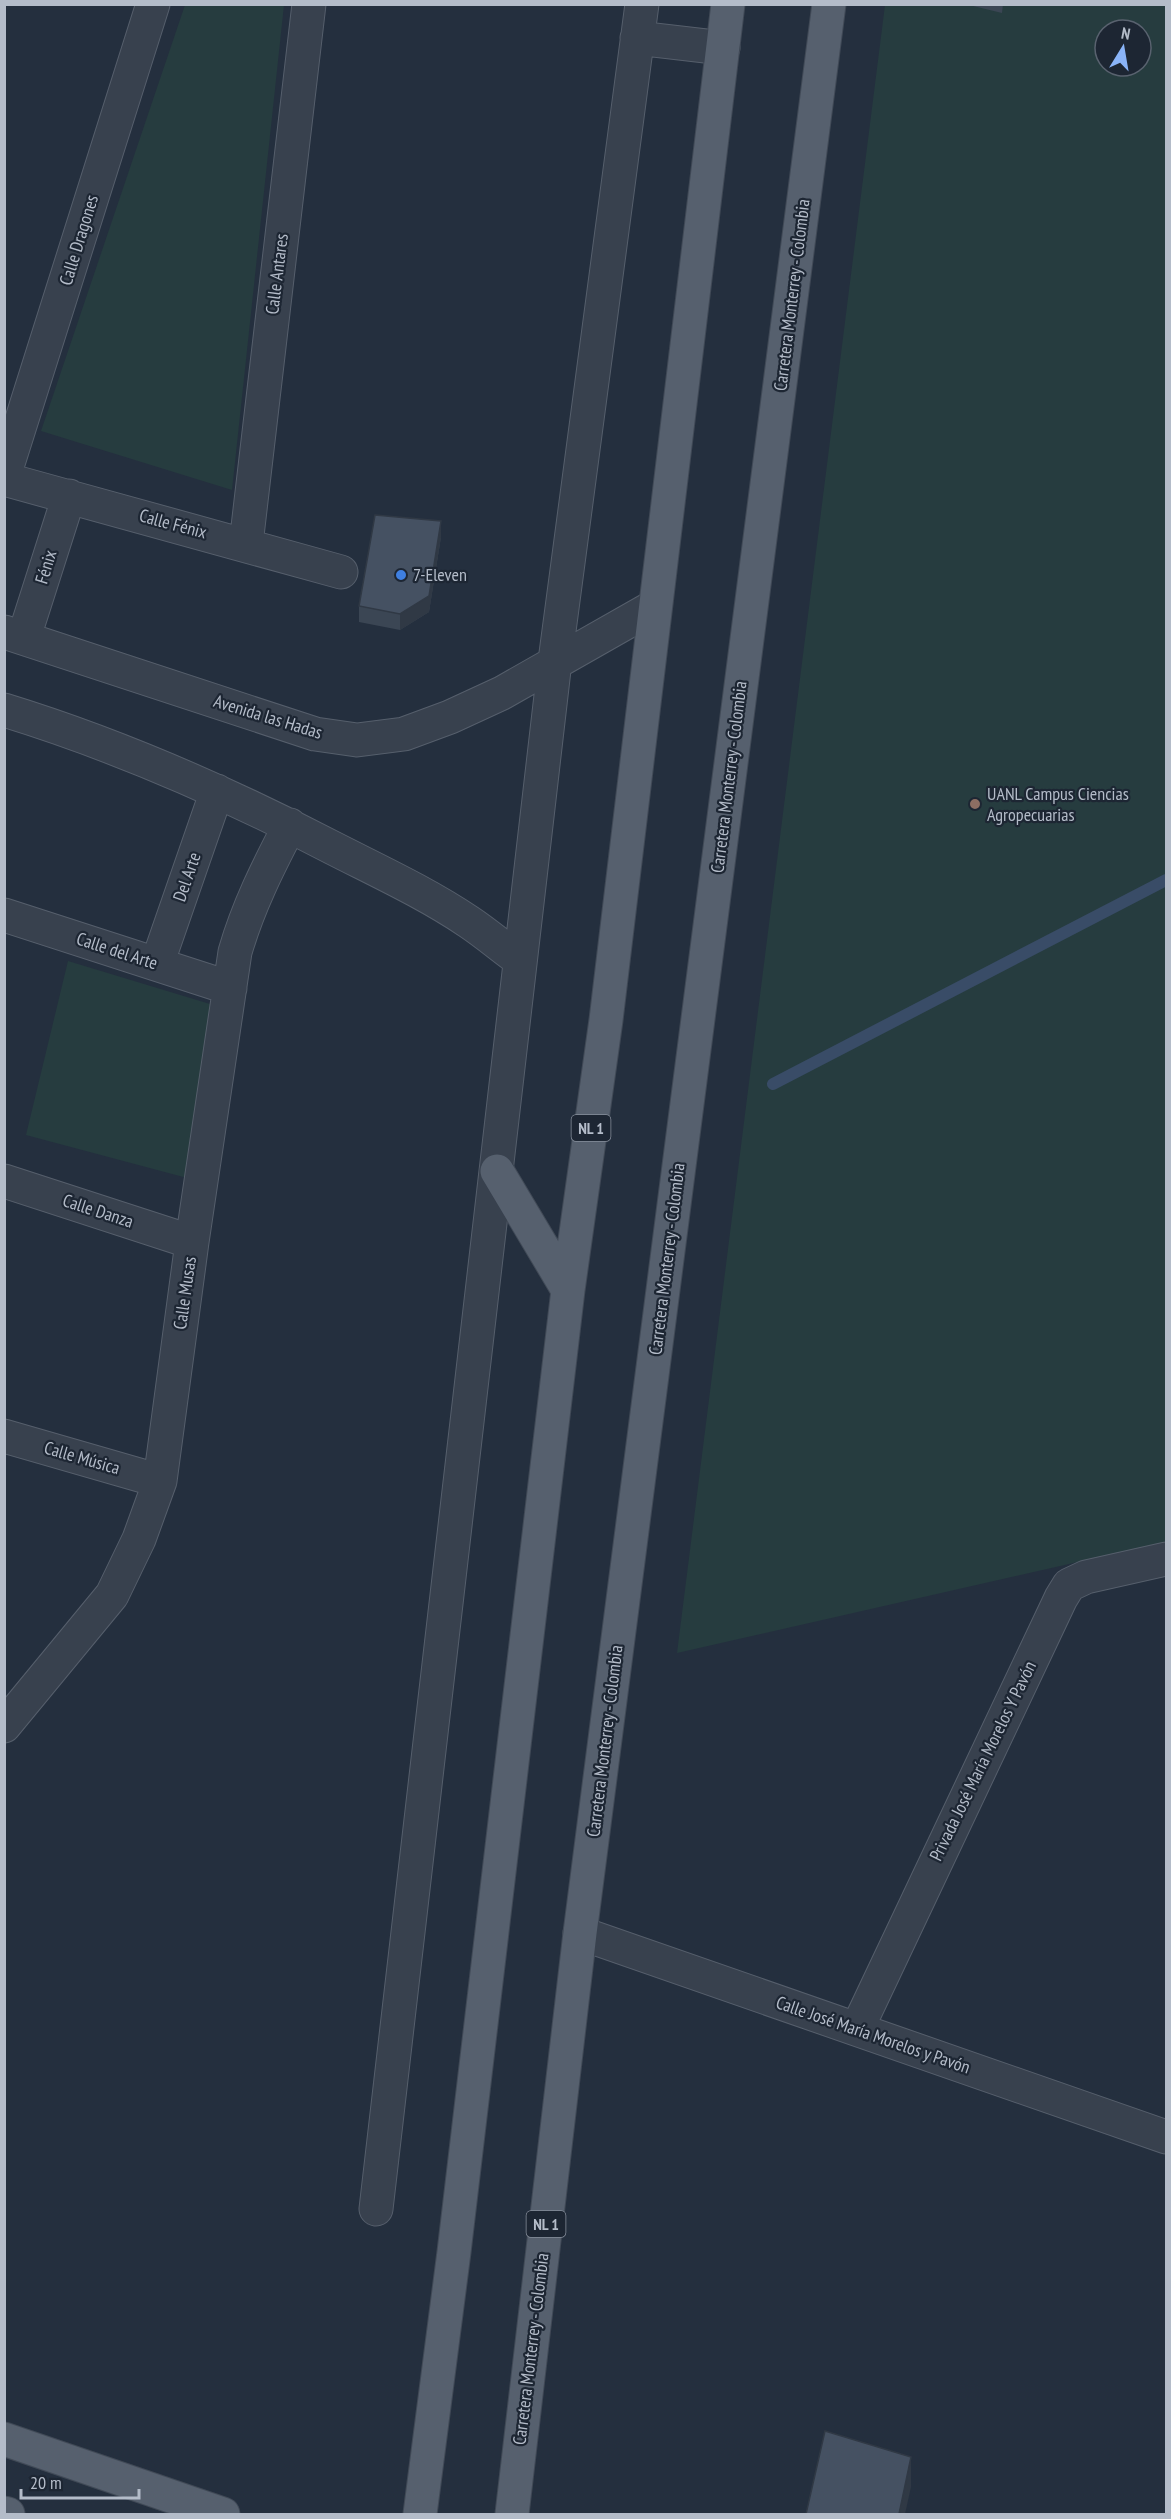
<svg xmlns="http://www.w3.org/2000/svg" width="1171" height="2519" font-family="'PT Sans Narrow',sans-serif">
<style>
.green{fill:#263c3f;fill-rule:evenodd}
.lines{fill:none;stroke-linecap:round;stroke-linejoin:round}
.stream{stroke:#394c67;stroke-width:12}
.minor-casing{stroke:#565f6c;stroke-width:35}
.major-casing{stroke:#414a57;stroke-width:35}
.minor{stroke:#38414e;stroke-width:33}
.major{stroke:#56606e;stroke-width:33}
.wall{fill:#3b4654}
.shaded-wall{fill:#303945}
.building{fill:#455162;stroke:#303945;stroke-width:1.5}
.shop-dot{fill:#3f7fe0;stroke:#1d2633;stroke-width:2}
.education-dot{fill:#8d6e63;stroke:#1d2633;stroke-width:2}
.labels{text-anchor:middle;stroke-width:4.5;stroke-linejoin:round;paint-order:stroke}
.shield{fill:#1d2633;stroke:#878f9c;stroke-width:1.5}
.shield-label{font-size:16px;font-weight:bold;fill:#b4bcc9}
.street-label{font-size:18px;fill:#b4bcc9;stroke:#1d2633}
.poi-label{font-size:18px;fill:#b4bcc9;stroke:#1d2633;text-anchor:start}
</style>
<rect width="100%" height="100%" fill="#242f3e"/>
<path class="green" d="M185,5H284L232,490L41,431Z
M885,5H1166V1542L677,1653ZM1105,30H1141V66H1105Z
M68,961L210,1004L191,1179L26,1135Z"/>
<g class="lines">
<path class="stream" d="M773,1084L1166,880"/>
<defs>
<path id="minor" d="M637,38L723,48
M4,476L153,4
M4,479L341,572
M246,544L309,4
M4,632L315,734L357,740L404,734L450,717L502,693L655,606
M24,637L69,496
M4,710C118,745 227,793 333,848C378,871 426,893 469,922C487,934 503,948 520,960
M4,915L230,988
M157,964L217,791
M4,1181L192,1242
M4,1436L160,1481
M4,1726L112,1595L139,1539L160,1481L192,1242L235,952C248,907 268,867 290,825
M580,1933L1166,2137
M857,2029L1061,1598L1069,1585L1086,1577L1166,1559
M376,2209L555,661L642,4"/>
<path id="major" d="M497,1171L568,1290
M4,2439L223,2514
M4,2513L8,2514
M420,2514L454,2252L568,1290L606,1020L728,4
M512,2514L580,1933L829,4"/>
</defs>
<use href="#minor" class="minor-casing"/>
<use href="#major" class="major-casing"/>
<use href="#minor" class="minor"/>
<use href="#major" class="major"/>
</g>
<path class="wall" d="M965,4H1003L1002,13Z
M441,537L429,612L400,630L359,622V606Z"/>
<path class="shaded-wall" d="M441,521V537L429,612L400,630V614Z
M911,2457V2487L905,2514H899Z"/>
<path class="building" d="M375,515L441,521L429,596L400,614L359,606Z
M825,2431L911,2457L899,2514H806Z"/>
<circle class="shop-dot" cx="401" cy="575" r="6"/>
<circle class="education-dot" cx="975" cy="804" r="6"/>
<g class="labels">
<g class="shield">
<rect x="571.5" y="1115" width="39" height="26" rx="4.5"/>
<rect x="526.5" y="2211" width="39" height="26" rx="4.5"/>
</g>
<g class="shield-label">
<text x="591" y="1134">NL 1</text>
<text x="546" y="2230">NL 1</text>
</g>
<g class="street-label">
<text transform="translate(79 240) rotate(-73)" y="6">Calle Dragones</text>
<text transform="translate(277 274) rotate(-83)" y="6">Calle Antares</text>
<text transform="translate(792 295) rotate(-83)" y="6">Carretera Monterrey - Colombia</text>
<text transform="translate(173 524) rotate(15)" y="6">Calle Fénix</text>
<text transform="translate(46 567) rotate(-73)" y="6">Fénix</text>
<text transform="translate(268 717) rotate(17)" y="6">Avenida las Hadas</text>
<text transform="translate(729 777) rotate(-83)" y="6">Carretera Monterrey - Colombia</text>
<text transform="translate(187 877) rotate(-71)" y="6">Del Arte</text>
<text transform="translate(117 951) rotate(18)" y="6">Calle del Arte</text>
<text transform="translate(98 1211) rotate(18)" y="6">Calle Danza</text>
<text transform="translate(667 1259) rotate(-83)" y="6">Carretera Monterrey - Colombia</text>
<text transform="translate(185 1293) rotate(-82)" y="6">Calle Musas</text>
<text transform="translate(82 1458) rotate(16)" y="6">Calle Música</text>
<text transform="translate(605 1741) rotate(-83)" y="6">Carretera Monterrey - Colombia</text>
<text transform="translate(983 1761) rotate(-64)" y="6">Privada José María Morelos Y Pavón</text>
<text transform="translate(873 2035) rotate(19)" y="6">Calle José María Morelos y Pavón</text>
<text transform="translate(531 2349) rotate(-83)" y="6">Carretera Monterrey - Colombia</text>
</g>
<g class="poi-label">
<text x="413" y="581">7-Eleven</text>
<text x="987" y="800">UANL Campus Ciencias<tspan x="987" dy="21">Agropecuarias</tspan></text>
</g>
</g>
<rect width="1171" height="2519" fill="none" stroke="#b4bcc9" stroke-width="12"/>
<g transform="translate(1123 48) rotate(11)"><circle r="28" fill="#1d2633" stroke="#59626f" stroke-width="1.5"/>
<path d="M0-4.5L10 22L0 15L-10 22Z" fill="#8ab4f8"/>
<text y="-9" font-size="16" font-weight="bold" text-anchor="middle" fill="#b4bcc9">N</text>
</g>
<path d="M21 2489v9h118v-9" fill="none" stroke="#b4bcc9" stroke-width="3"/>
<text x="30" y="2489" font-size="18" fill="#b4bcc9" stroke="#1d2633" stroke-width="4.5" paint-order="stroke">20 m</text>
</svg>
